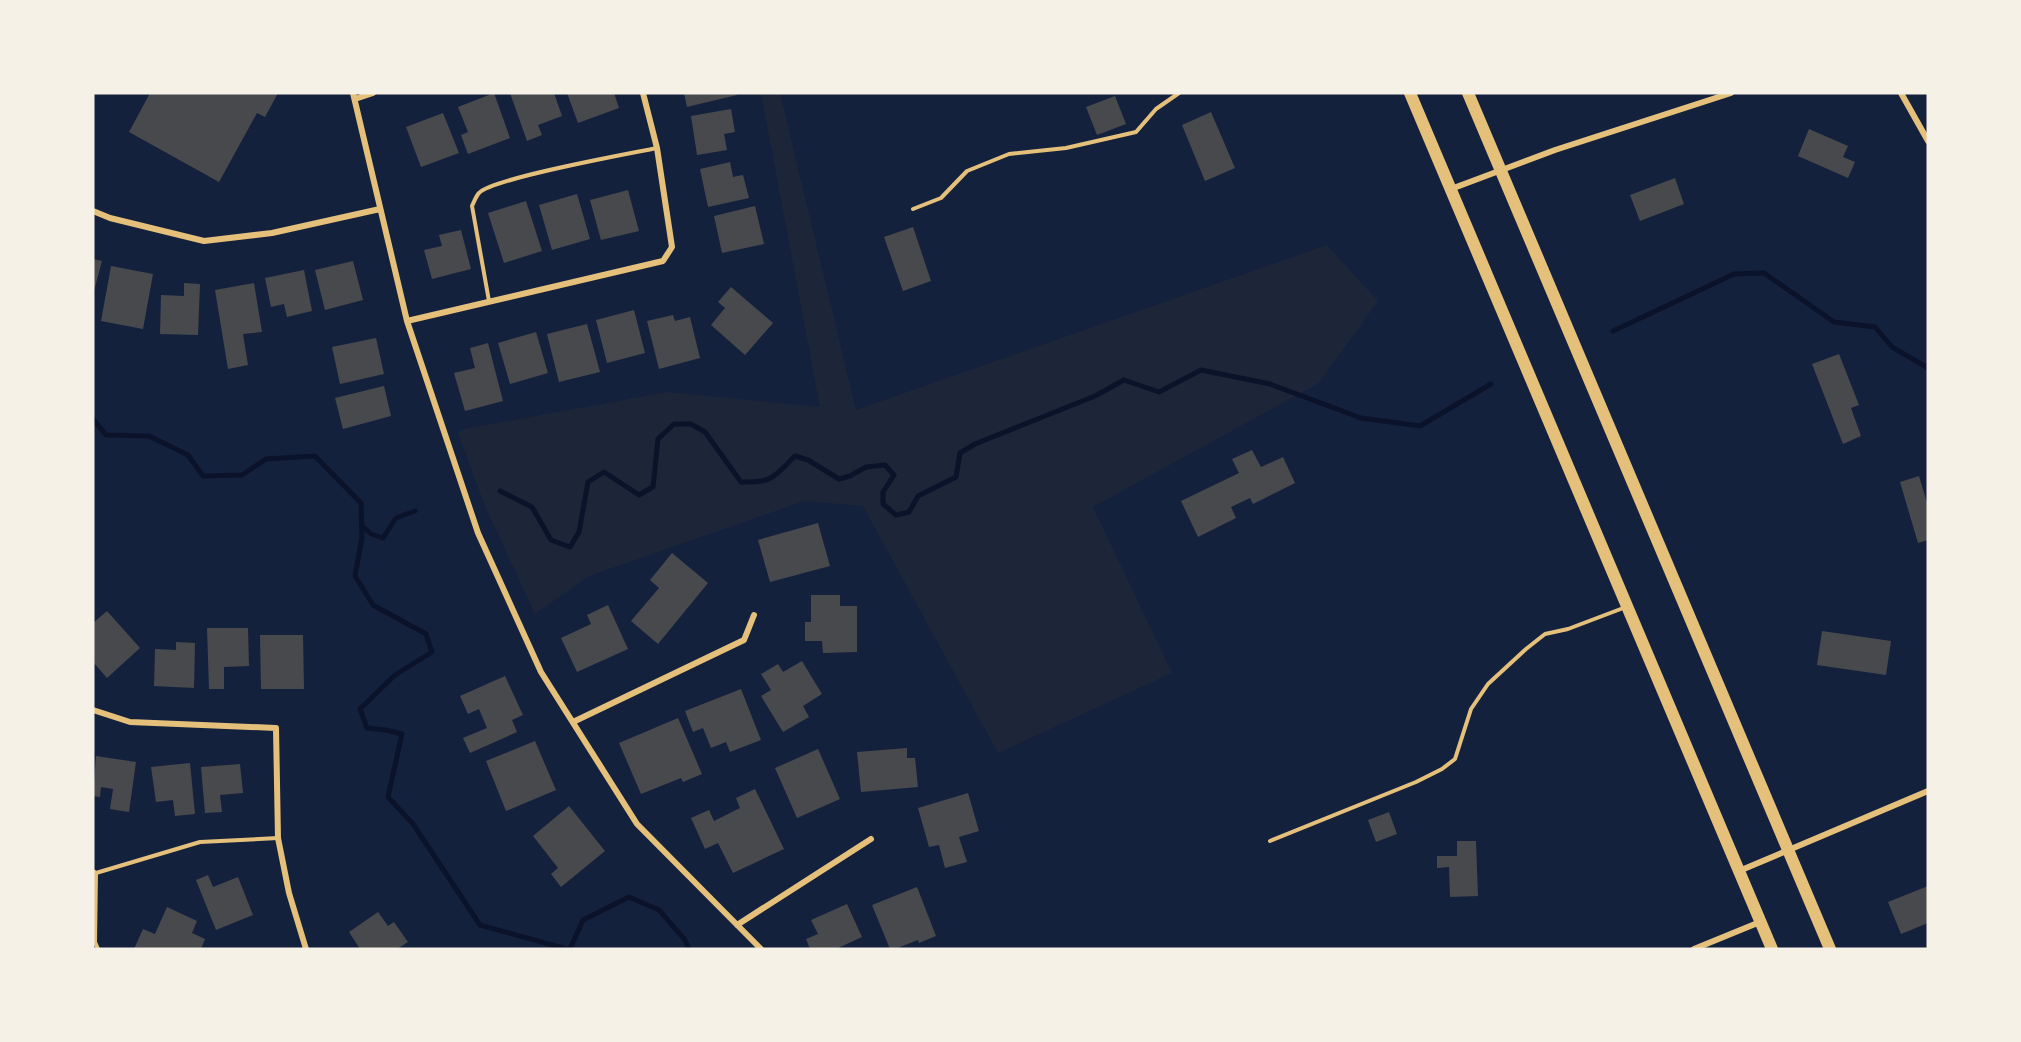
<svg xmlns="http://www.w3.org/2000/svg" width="2021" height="1042" font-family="Rubik,sans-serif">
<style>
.green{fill:#1d2539}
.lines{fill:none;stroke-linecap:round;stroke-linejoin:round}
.stream{stroke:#0b132b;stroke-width:5}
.building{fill:#48494c}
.service{stroke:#e5c07b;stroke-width:4}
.minor{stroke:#e5c07b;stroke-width:6}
.secondary{stroke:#e5c07b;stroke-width:12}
</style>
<rect width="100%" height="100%" fill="#14213d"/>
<path class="green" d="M761,93H780L856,410L1327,245L1378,301L1319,383L1093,507L1172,673L998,753L863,506L804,501L589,576L535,614L485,506L458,433L464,429L668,392L820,407Z"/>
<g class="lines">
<path class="stream" d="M1613,331L1734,274L1764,273L1834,322L1875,327L1892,347L1928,368
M93,419L106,435L149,436L188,455L203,476L242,475L266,459L315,456L361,503L362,538L355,576L373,605L426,634L432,652L395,675L360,709L367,728L386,730L402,734L388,797L413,824L480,925L567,949
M500,491L532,507L551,540L570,547L579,532L588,482L604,472L639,495L653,487L658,439L674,424H691L705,432L741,482C773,483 774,477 795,456L808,460L839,479L850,476L866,467L885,465L894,475L883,492V504L896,515L909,512L918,496L956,477L960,453L975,444L1095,396L1124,380L1159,392L1201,370L1270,384L1361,418L1420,426L1491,384
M362,526L371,534L383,538L396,518L415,511
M570,949L583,920L629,897L659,910L685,940L689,949"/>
</g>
<path class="building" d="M150,93H278L265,117L257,113L219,182L129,132Z
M494,93L510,138L468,154L461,135L468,132L458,107Z
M510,93H554L562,116L538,125L542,135L527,141Z
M567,93H614L619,108L578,123Z
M684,93H736L737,95L687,107Z
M1115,96L1126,124L1097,135L1086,107Z
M731,109L735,132L724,134L727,150L697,155L691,116Z
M1211,112L1235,168L1205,181L1182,125Z
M443,113L459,153L421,167L406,127Z
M1809,129L1848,146L1843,157L1855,162L1848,178L1798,156Z
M730,162L733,177L743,175L749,198L708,207L700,169Z
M1675,178L1684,204L1640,221L1630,195Z
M628,190L639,231L601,240L590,200Z
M577,194L590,239L552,250L539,205Z
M526,201L542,251L504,263L488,213Z
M755,206L764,244L722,253L714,216Z
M913,227L931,281L903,291L884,237Z
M461,230L471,269L432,279L424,250L442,246L439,235Z
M93,259L102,261L94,291H93Z
M353,261L363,300L325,310L315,270Z
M111,266L153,274L143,329L101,321Z
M304,270L312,311L287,317L284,304L271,307L265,278Z
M184,283L200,284L198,335L160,334L161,295L184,296Z
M254,283L262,332L243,334L248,365L228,369L215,290Z
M731,287L773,323L745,355L711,325L725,308L718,302Z
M634,310L645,353L607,363L596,320Z
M673,315L675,321L690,317L700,358L659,369L647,321Z
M587,324L600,372L559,382L547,334Z
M536,332L548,373L510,384L498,343Z
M376,338L384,374L340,384L332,347Z
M488,343L503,401L465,411L454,373L475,368L470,348Z
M1839,354L1859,405L1851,408L1861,436L1843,444L1812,364Z
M384,386L391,416L343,429L335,398Z
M1252,450L1261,467L1283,457L1295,483L1253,504L1250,498L1231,507L1236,518L1198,537L1181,501L1239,473L1232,459Z
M1919,476L1928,506V540L1918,543L1900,482Z
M818,523L830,566L770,582L758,540Z
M672,553L708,583L658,644L631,621L659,588L650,580Z
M811,595H840V606H857V652L823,653L822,641H805V622H811Z
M608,605L628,649L577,672L561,638L591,624L587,615Z
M107,611L140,648L107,678L93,662V623Z
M207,628H248L249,666L224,667V689H209Z
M1822,631L1891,641L1886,675L1817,665Z
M260,635H303L304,689H261Z
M176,642L195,643L194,688L154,686L155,649L176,650Z
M802,661L822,694L803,706L809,717L783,732L761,696L771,690L761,674L778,664L783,672Z
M505,676L523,715L512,720L517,732L470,753L463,738L487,728L479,709L468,714L460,696Z
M741,689L761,740L730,752L726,742L711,748L703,728L693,732L685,711Z
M678,718L702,774L683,782L681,778L641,794L619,743Z
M535,741L556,790L506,811L486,761Z
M907,748V758H915L918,787L861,792L857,752Z
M818,749L840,799L797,818L775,768Z
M96,756L136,762L129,812L110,809L113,789L101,787L100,797L93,796Z
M190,763L195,814L175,816L173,800L156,802L151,767Z
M240,764L243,793L220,795L222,812L205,813L201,767Z
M755,789L784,849L733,873L718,843L705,849L691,818L709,810L714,821L740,808L736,798Z
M968,793L979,831L959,837L967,862L945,868L939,845L929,847L918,808Z
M569,806L605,851L561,887L551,874L558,868L533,836Z
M1389,812L1397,834L1376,842L1368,820Z
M1457,841H1476L1478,896L1450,897L1449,867L1437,868V856H1457Z
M208,875L213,887L238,877L253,915L216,930L196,880Z
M1928,886V923L1901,934L1888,902Z
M917,887L936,936L919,943L918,940L895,949H890L872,905Z
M847,904L862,937L836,949H810L806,939L818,934L811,920Z
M167,907L197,921L192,933L205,939L201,949H134L143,929L155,934Z
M378,912L388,926L394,922L408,942L397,949H360L349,932Z"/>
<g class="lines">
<path class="service" d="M913,209L941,198L967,171L1009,154L1066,148L1136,132L1156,109L1179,93
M489,301L472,206C474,202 476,196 479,193C493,178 628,154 657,148
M1270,841L1416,782L1442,769L1455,759L1471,709L1488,684L1526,649L1545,634L1568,629L1626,607
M93,871L96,873L200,842L278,838
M96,873L95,942L98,949"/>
<path class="minor" d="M353,93L407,321L478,533L541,672L637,824L761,949
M1901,93L1928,141
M355,99L373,93
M1451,189L1555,150L1731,93
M93,211L110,218L204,241L272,233L380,209
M407,321L663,261L672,247L657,148L643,93
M93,710L130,722L276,728L278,838L289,893L306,949
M573,722L744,640L754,615
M1739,871L1928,791
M737,925L871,839
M1694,949L1760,922"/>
<path class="secondary" d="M1410,93L1772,949
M1468,93L1830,949"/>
</g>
<rect width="2021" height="1042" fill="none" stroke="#f6f1e7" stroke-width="189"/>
</svg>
